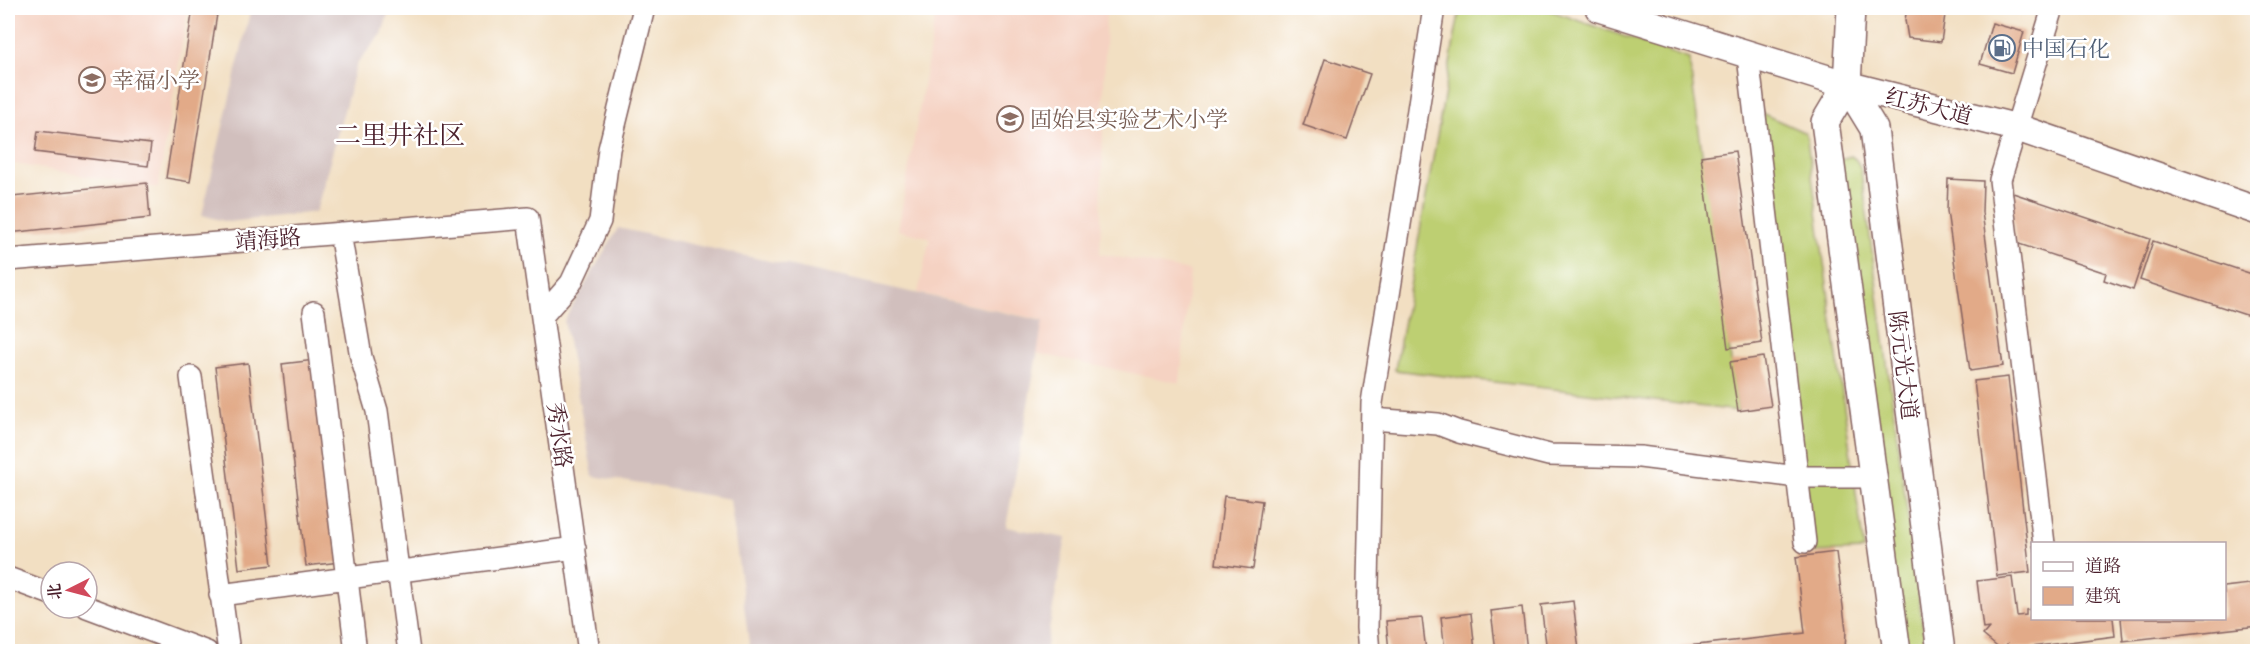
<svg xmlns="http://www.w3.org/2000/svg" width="2265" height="659" font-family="'IM FELL English','Noto Serif SC',serif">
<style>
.built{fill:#f5d2c2}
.industrial{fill:#d1bfbd}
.grass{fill:#bdcf72;stroke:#84774e;stroke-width:1.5}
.building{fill:#e2aa88}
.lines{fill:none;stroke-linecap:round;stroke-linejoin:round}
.minor-casing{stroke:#856260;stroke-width:24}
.major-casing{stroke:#856260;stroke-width:30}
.minor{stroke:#fff;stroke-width:21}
.major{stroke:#fff;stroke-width:27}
.labels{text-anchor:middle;stroke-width:5;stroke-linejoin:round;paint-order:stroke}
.service-label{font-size:22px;fill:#4e5e75;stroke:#fff;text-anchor:start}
.education-label{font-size:22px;fill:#785e54;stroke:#fff;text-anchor:start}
.street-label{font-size:22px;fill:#4a1f2b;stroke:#fff}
.quarter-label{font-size:26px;fill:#4a1f2b;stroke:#fff}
</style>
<rect width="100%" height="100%" fill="#fff"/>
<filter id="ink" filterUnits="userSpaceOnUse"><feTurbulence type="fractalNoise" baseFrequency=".0167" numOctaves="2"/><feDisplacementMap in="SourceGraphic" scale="12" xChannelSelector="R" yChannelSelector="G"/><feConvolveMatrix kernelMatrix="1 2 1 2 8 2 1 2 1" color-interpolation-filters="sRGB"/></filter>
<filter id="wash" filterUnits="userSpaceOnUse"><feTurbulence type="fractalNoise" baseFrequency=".008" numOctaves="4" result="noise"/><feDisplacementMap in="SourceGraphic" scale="24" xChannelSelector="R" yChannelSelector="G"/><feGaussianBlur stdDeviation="1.35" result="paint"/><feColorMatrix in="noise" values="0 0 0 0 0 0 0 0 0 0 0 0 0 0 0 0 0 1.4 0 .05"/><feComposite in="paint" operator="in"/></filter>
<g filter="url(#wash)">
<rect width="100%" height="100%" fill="#f2dfc2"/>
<path class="built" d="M8,8H188L158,188L9,163Z
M937,8H1106L1100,254L1190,271L1180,383L1035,353L1042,320L918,293L930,238L898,230Z"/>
<path class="industrial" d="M251,8H390L382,34L357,63L316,212L228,222L202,215Z
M618,228L1043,321L1006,527L1066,538L1045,651H750L730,499L593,476L564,321Z"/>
<path class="grass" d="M1460,8H1543L1689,59L1738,411L1395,370Z
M1759,112L1806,133L1864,550L1813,552Z
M1851,156C1862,162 1861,174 1863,185L1926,651H1902L1837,160Z"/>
<g id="blocks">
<path class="building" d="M193,8H218L190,182L166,178Z
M1907,8H1946L1941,42L1908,38L1905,20Z
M1992,23L2024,32L2012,73L1980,64Z
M1325,59L1370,74L1347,140L1303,125Z
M38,131L151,144L148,166L35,152Z
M1735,151L1762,343L1728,348L1701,156Z
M8,167L12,197L147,183L150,218L8,233Z
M1948,179L1983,181L1982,212L2003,366L1970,371L1947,211Z
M2010,192L2150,239L2133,290L2104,280L2106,273L2016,243Z
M2153,241L2258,276V319L2140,280Z
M1763,357L1771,406L1738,411L1730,362Z
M315,360L340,562L306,566L282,364Z
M248,363L272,565L239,569L215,367Z
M2008,377L2030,572L1997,576L1974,381Z
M1224,496L1262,501L1253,569L1216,564Z
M1836,552L1846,630L1845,651H1679V647L1805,633L1796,557Z
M2012,577L2017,616L2026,615V610L2032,609V618H2113L2115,636L2007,650V644L2002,651L1983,635L1989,628L1983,629L1977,581Z
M2258,583V626L2123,641L2121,618H2224V587Z
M1573,601L1579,650L1547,651L1541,605Z
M1522,607L1527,651H1496L1491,611Z
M1471,613L1475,651H1445L1441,617Z
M1422,618L1426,651H1389L1386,621Z"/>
</g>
</g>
<g filter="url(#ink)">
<use href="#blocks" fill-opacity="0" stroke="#856260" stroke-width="1.5"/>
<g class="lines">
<defs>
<path id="minor" d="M1748,56L1805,542
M340,233L361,357L377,411L409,652
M8,260L528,218L589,652
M314,312L356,652
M543,315L571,283L600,221L609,149L644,8
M191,377L229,652
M1372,419L1438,424L1459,432L1549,455L1640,457L1797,477H1873
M2044,544L2000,180L2053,8
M8,578L51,594
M220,595L575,548
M87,607L207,652
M1369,652L1367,628L1372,403L1434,8"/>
<path id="major" d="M1599,8L1847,85L2018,128L2258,211
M1851,8L1847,85L1825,122L1897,652
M1847,85L1874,129L1941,652"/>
</defs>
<use href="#minor" class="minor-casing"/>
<use href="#major" class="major-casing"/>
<use href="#minor" class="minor"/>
<use href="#major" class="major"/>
</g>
</g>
<defs>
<symbol id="fuel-ring" viewBox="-11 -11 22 22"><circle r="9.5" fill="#fff" stroke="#5c6f8a" stroke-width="1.5"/><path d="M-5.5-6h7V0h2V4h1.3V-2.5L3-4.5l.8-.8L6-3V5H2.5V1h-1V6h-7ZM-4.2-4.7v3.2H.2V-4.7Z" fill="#5c6f8a"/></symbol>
<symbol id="school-ring" viewBox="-11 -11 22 22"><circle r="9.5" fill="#fff" stroke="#8d6e63" stroke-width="1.5"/><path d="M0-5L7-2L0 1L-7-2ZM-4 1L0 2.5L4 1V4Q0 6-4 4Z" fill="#8d6e63"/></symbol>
</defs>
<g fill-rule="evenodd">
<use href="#fuel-ring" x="1987" y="33" width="30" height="30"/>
<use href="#school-ring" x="77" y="65" width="30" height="30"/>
<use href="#school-ring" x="995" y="104" width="30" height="30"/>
</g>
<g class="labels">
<g class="service-label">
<text x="2022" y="56">中国石化</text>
</g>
<g class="education-label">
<text x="112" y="88">幸福小学</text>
<text x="1030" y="127">固始县实验艺术小学</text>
</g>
<g class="street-label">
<text transform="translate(1929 106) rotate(14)" y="8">红苏大道</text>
<text transform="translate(268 239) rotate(-5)" y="8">靖海路</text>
<text transform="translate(1904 365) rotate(83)" y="8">陈元光大道</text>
<text transform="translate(560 435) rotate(82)" y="8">秀水路</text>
</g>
<g class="quarter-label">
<text x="400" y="144">二里井社区</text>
</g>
</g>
<rect width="2265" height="659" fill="none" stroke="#fff" stroke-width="30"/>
<rect x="2031" y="542" width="195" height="78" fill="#ffffff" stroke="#b7a5aa" stroke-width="1.5"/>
<rect x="2043" y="562" width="30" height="9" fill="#ffffff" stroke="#b7a5aa" stroke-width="1.5"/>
<text x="2085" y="572" font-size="18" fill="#4a1f2b">道路</text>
<rect x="2043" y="587" width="30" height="18" fill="#e2aa88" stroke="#b7a5aa" stroke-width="1.5"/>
<text x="2085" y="602" font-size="18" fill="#4a1f2b">建筑</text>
<g transform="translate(69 590) rotate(264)"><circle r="28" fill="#ffffff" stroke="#b7a5aa" stroke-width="1.5"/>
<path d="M0-4.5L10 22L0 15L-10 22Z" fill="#d1495b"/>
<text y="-9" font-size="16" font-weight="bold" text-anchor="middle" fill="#4a1f2b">北</text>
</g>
</svg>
